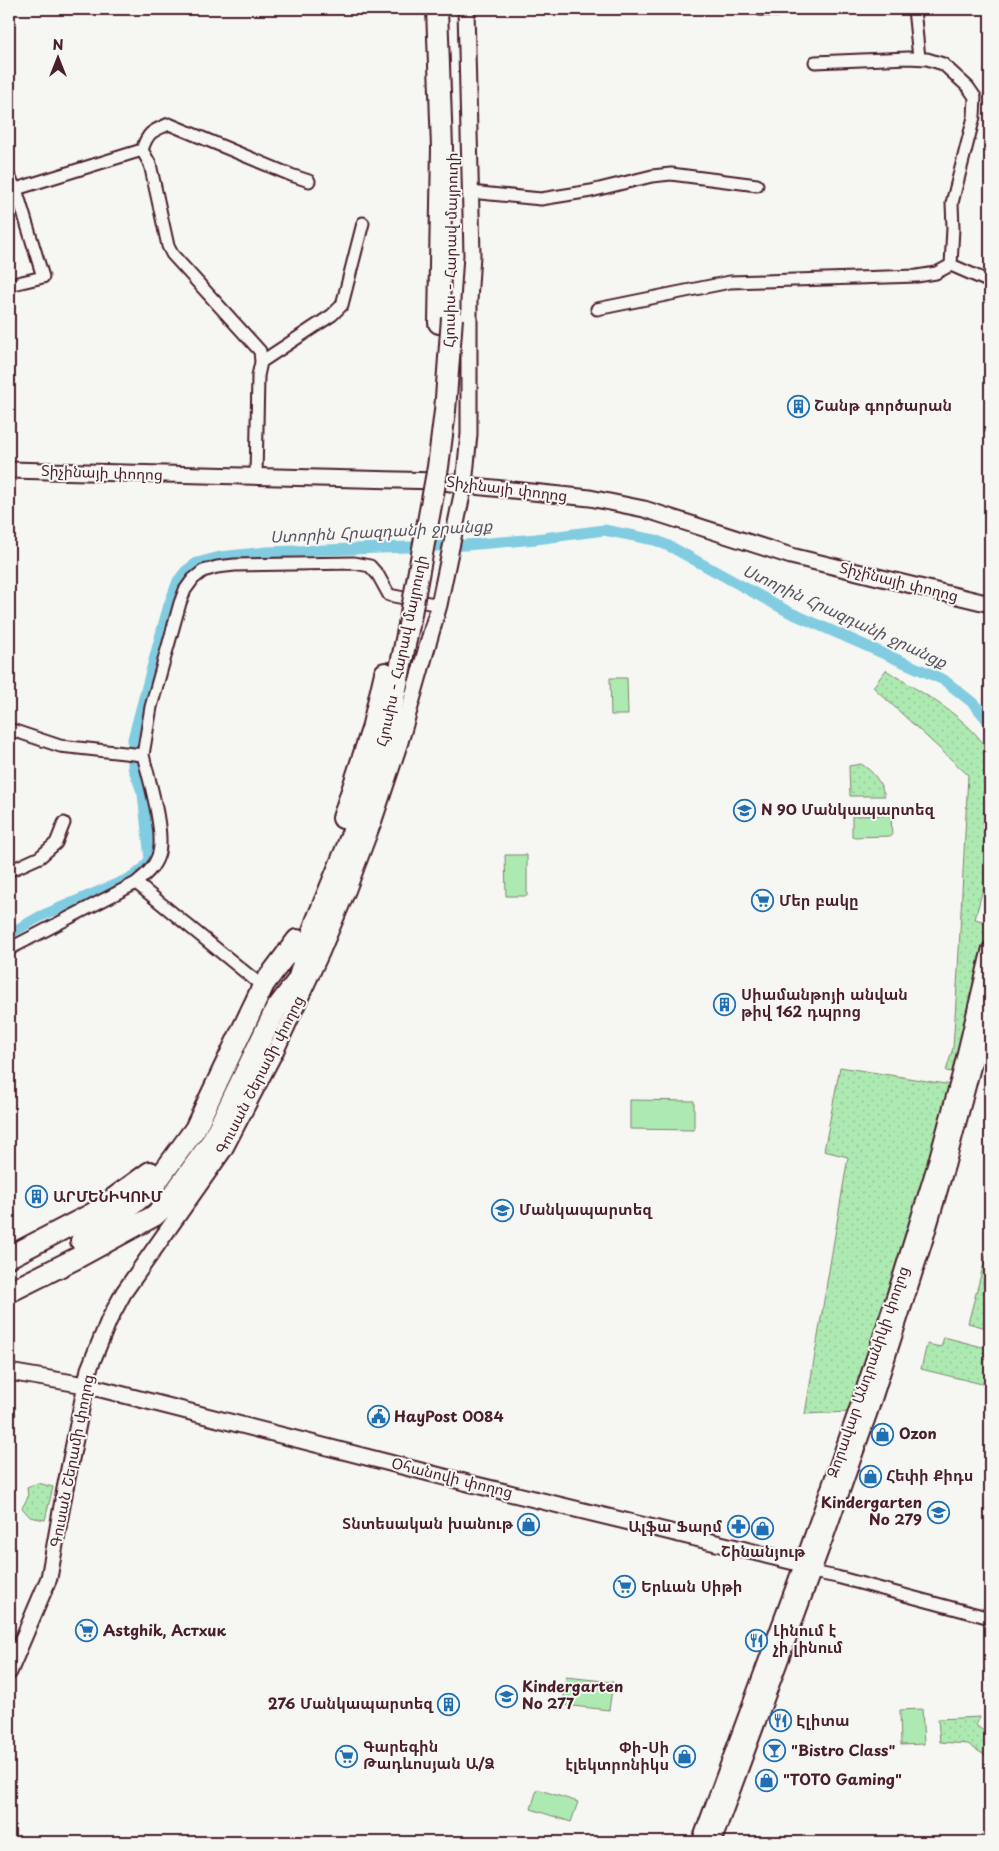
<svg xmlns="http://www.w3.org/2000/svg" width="999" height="1851" font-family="'Playpen Sans','Noto Sans Armenian',sans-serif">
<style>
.green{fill:url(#green-dots);stroke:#7c846e}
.pitch{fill:#adeab1;stroke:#7c846e}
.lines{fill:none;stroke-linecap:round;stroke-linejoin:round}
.canal{stroke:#81cce1;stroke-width:11}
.street-casing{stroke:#4a1f2b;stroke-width:15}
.secondary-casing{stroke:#4a1f2b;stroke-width:19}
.highway-casing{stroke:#4a1f2b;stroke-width:24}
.street{stroke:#f6f6f2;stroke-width:11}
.secondary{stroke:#f6f6f2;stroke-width:15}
.highway{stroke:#f6f6f2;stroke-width:20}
.highway-bridge-casing{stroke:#4a1f2b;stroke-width:24;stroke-linecap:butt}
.highway-bridge{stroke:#f6f6f2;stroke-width:20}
.labels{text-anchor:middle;stroke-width:4;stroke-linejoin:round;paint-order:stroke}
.street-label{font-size:15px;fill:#4a1f2b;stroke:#f6f6f2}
.poi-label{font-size:15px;font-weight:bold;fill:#4a1f2b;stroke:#f6f6f2;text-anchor:start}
.water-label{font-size:16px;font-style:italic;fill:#5a5362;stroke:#f6f6f2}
</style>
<defs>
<pattern id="green-dots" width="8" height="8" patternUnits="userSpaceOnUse" patternTransform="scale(1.25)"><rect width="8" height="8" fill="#adeab1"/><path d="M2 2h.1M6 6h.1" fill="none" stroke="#96c898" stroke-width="1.8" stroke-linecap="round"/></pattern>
</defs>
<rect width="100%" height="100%" fill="#f6f6f2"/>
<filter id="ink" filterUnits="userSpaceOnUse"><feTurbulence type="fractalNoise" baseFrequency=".02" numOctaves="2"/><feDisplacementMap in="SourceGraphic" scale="10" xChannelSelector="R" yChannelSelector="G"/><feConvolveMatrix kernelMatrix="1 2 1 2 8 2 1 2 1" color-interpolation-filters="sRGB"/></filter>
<g filter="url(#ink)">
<path class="green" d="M886,670C922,694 969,716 990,754V890L983,889L975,919L990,923V965L963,1074L946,1071L953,1048L958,970L968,775L873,687Z
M861,764C874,772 880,781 885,796H850L849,766Z
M840,1067L958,1086L849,1412L805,1414L848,1157L824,1151Z
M989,1245L990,1246V1329L968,1323Z
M944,1337L990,1349V1386L921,1369L927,1344L941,1347Z
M38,1483L53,1487L45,1520L30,1517L22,1508L28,1497L27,1488Z
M980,1717L976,1725L990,1736V1759L968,1744L940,1742L938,1719Z"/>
<path class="pitch" d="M610,678H627L628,715H611Z
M891,815L892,836L852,837V816Z
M505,855H527V896H506Z
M630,1100L694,1101V1130L630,1129Z
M566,1677L613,1682L609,1710L563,1705Z
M922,1709L924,1744L901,1745L900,1710Z
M537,1789L578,1802L571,1822L531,1809Z"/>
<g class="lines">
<path class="canal" d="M9,934L41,916L133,877L144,868L150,859L143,794L133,767V739L168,608L178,581L186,571L197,563L220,557L267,552L466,545L536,539L604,530L655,540L673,548L789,612L944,680L973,703L990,723"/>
<defs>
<path id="street" d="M760,9L777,10
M914,9L919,58
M815,62L908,58L927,59L943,64L968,87L975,97L974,117L952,203L953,228L951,265L990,282
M9,177L16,189L43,277L9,285
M16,189L142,150
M470,192L541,199L591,191L652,176L671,174L757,185
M597,309L730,282L917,276L936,273L951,265
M261,362L260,351L172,254L168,246L150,164L142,150C148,132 152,131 169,124L291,175L309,181
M256,477L258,376L261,362L332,315L342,305L363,223
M9,729L60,746L143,755C149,779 166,835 158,856C154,868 145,875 136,883L9,949
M143,755L151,707L180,603L185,590L193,579L203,571L217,567L235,565L354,563L370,566L378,575L389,595L439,605
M9,871L40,857L56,843L64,823
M136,883L256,981
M812,1572L837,1577L990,1618"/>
<path id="secondary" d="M9,470L438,481L464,485L590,498L644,509L791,556L990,604
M9,1372L85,1385L468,1483L811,1566
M9,1672L49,1578L65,1489L89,1369L109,1320L124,1292L224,1150L276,1050L321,953L348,889L374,820L400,742L439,605L464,485L469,434V301L472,255L466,9
M700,1842L803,1563L860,1402L901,1277L935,1167L960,1076L990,950
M713,1842L826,1535L871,1407L924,1242L947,1164L990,1000"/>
<path id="highway" d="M437,9L442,148L439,323
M343,818L372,729L385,673
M81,1241L102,1230L152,1188L195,1129L264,984L297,940
M9,1257L92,1214L150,1172
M9,1292L75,1259L154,1216L165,1206L212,1141L276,1009L298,980L316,922L347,847L386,738L409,625"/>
</defs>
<use href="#street" class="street-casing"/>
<use href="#secondary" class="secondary-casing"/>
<use href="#highway" class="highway-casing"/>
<use href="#street" class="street"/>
<use href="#secondary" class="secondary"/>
<use href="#highway" class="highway"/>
<defs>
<path id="highway-bridge" d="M409,625L438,467L445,411L452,318"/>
</defs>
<use href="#highway-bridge" class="highway-bridge-casing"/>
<use href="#highway-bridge" class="highway-bridge"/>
</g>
</g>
<defs>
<symbol id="building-ring" viewBox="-11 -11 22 22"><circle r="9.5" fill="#f6f6f2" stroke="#1f6fb2" stroke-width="1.5"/><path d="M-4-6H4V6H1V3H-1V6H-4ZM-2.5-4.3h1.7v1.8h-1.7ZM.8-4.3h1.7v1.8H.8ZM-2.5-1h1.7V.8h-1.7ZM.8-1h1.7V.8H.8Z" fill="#1f6fb2"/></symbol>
<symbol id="school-ring" viewBox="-11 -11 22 22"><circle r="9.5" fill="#f6f6f2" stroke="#1f6fb2" stroke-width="1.5"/><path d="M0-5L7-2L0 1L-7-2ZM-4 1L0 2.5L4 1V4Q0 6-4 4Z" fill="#1f6fb2"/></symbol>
<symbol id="supermarket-ring" viewBox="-11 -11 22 22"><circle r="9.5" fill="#f6f6f2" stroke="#1f6fb2" stroke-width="1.5"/><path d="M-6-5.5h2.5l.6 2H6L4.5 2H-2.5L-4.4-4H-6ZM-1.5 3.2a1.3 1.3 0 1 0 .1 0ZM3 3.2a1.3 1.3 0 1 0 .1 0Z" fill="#1f6fb2"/></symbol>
<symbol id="civic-ring" viewBox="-11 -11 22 22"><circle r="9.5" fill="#f6f6f2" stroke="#1f6fb2" stroke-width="1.5"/><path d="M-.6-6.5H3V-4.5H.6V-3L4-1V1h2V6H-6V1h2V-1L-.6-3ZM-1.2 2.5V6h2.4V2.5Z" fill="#1f6fb2"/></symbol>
<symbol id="shop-ring" viewBox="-11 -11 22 22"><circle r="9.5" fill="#f6f6f2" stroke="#1f6fb2" stroke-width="1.5"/><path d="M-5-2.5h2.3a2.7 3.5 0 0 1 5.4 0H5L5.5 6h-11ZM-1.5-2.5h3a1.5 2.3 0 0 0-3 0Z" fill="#1f6fb2"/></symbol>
<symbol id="pharmacy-ring" viewBox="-11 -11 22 22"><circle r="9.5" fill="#f6f6f2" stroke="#1f6fb2" stroke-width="1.5"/><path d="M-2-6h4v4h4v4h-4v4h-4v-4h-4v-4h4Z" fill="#1f6fb2"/></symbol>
<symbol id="restaurant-ring" viewBox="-11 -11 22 22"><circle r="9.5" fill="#f6f6f2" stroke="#1f6fb2" stroke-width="1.5"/><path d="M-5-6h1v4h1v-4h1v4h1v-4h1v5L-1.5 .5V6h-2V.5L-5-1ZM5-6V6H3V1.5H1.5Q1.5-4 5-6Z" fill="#1f6fb2"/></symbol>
<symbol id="bar-ring" viewBox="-11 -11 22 22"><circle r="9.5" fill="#f6f6f2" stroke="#1f6fb2" stroke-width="1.5"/><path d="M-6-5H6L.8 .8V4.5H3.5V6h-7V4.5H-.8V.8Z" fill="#1f6fb2"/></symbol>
</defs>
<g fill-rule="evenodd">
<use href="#building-ring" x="786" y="394" width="25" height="25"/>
<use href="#school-ring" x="732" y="798" width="25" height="25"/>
<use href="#supermarket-ring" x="750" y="888" width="25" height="25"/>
<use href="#building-ring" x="712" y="992" width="25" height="25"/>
<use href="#building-ring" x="24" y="1184" width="25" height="25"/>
<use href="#school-ring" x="490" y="1198" width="25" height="25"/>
<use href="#civic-ring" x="366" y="1404" width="25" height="25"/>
<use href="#shop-ring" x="870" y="1422" width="25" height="25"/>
<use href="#shop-ring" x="858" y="1464" width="25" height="25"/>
<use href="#school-ring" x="926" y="1500" width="25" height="25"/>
<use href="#shop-ring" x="516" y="1512" width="25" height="25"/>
<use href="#pharmacy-ring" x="726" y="1514" width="25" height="25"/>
<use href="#shop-ring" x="750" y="1516" width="25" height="25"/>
<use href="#supermarket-ring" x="612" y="1574" width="25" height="25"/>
<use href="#supermarket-ring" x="74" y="1618" width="25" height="25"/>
<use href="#restaurant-ring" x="744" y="1628" width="25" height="25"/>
<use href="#school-ring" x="494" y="1684" width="25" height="25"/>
<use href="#building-ring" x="436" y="1692" width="25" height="25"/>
<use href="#restaurant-ring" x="768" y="1708" width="25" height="25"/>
<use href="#bar-ring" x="762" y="1738" width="25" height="25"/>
<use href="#supermarket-ring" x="334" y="1744" width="25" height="25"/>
<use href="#shop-ring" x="672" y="1744" width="25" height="25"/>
<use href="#shop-ring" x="754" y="1768" width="25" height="25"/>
</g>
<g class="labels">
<g class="street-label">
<text transform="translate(451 250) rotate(-89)" y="5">Հյուսիս - Հարավ մայրուղի</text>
<text transform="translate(102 473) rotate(2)" y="5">Տիչինայի փողոց</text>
<text transform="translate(507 489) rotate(7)" y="5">Տիչինայի փողոց</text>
<text transform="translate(899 582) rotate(14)" y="5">Տիչինայի փողոց</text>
<text transform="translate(402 651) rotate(-78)" y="5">Հյուսիս - Հարավ մայրուղի</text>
<text transform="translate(260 1075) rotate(-63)" y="5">Գուսան Շերամի փողոց</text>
<text transform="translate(868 1372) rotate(-71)" y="5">Զորավար Անդրանիկի փողոց</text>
<text transform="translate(72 1461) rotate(-79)" y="5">Գուսան Շերամի փողոց</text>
<text transform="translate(452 1478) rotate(14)" y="5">Օհանովի փողոց</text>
</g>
<g class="poi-label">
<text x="814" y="411">Շանթ գործարան</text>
<text x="761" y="815">N 90 Մանկապարտեզ</text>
<text x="779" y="906">Մեր բակը</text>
<text x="741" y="1000">Սիամանթոյի անվան<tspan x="741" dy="17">թիվ 162 դպրոց</tspan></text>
<text x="53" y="1202">ԱՐՄԵՆԻԿՈՒՄ</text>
<text x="519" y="1215">Մանկապարտեզ</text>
<text x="394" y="1422">HayPost 0084</text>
<text x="899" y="1439">Ozon</text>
<text x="886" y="1481">Հեփի Քիդս</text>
<text x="922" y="1508" text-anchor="end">Kindergarten<tspan x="922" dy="17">No 279</tspan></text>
<text x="513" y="1529" text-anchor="end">Տնտեսական խանութ</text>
<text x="722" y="1532" text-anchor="end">Ալֆա Ֆարմ</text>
<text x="763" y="1557" text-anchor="middle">Շինանյութ</text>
<text x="641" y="1592">Երևան Սիթի</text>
<text x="103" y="1636">Astghik, Астхик</text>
<text x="773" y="1636">Լինում է<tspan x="773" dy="17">չի լինում</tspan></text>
<text x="522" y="1692">Kindergarten<tspan x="522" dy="17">No 277</tspan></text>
<text x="433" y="1709" text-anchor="end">276 Մանկապարտեզ</text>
<text x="796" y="1726">Էլիտա</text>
<text x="363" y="1752">Գարեգին<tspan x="363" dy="17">Թադևոսյան Ա/Ձ</tspan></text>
<text x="669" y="1753" text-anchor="end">Փի-Սի<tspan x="669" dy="17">էլեկտրոնիկս</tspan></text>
<text x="791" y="1756">"Bistro Class"</text>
<text x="783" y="1785">"TOTO Gaming"</text>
</g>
<g class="water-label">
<text transform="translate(381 531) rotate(-3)" y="6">Ստորին Հրազդանի ջրանցք</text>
<text transform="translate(845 616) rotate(25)" y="6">Ստորին Հրազդանի ջրանցք</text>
</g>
</g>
<rect width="999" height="1851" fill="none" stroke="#f6f6f2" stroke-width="30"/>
<rect x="15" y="15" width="969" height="1821" fill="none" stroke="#4a1f2b" stroke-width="2" filter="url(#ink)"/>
<g transform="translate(58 58)" stroke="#f6f6f2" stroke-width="4" paint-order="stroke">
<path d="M0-4L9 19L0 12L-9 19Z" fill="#4a1f2b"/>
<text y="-8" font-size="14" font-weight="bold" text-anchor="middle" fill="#4a1f2b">N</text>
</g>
</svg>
